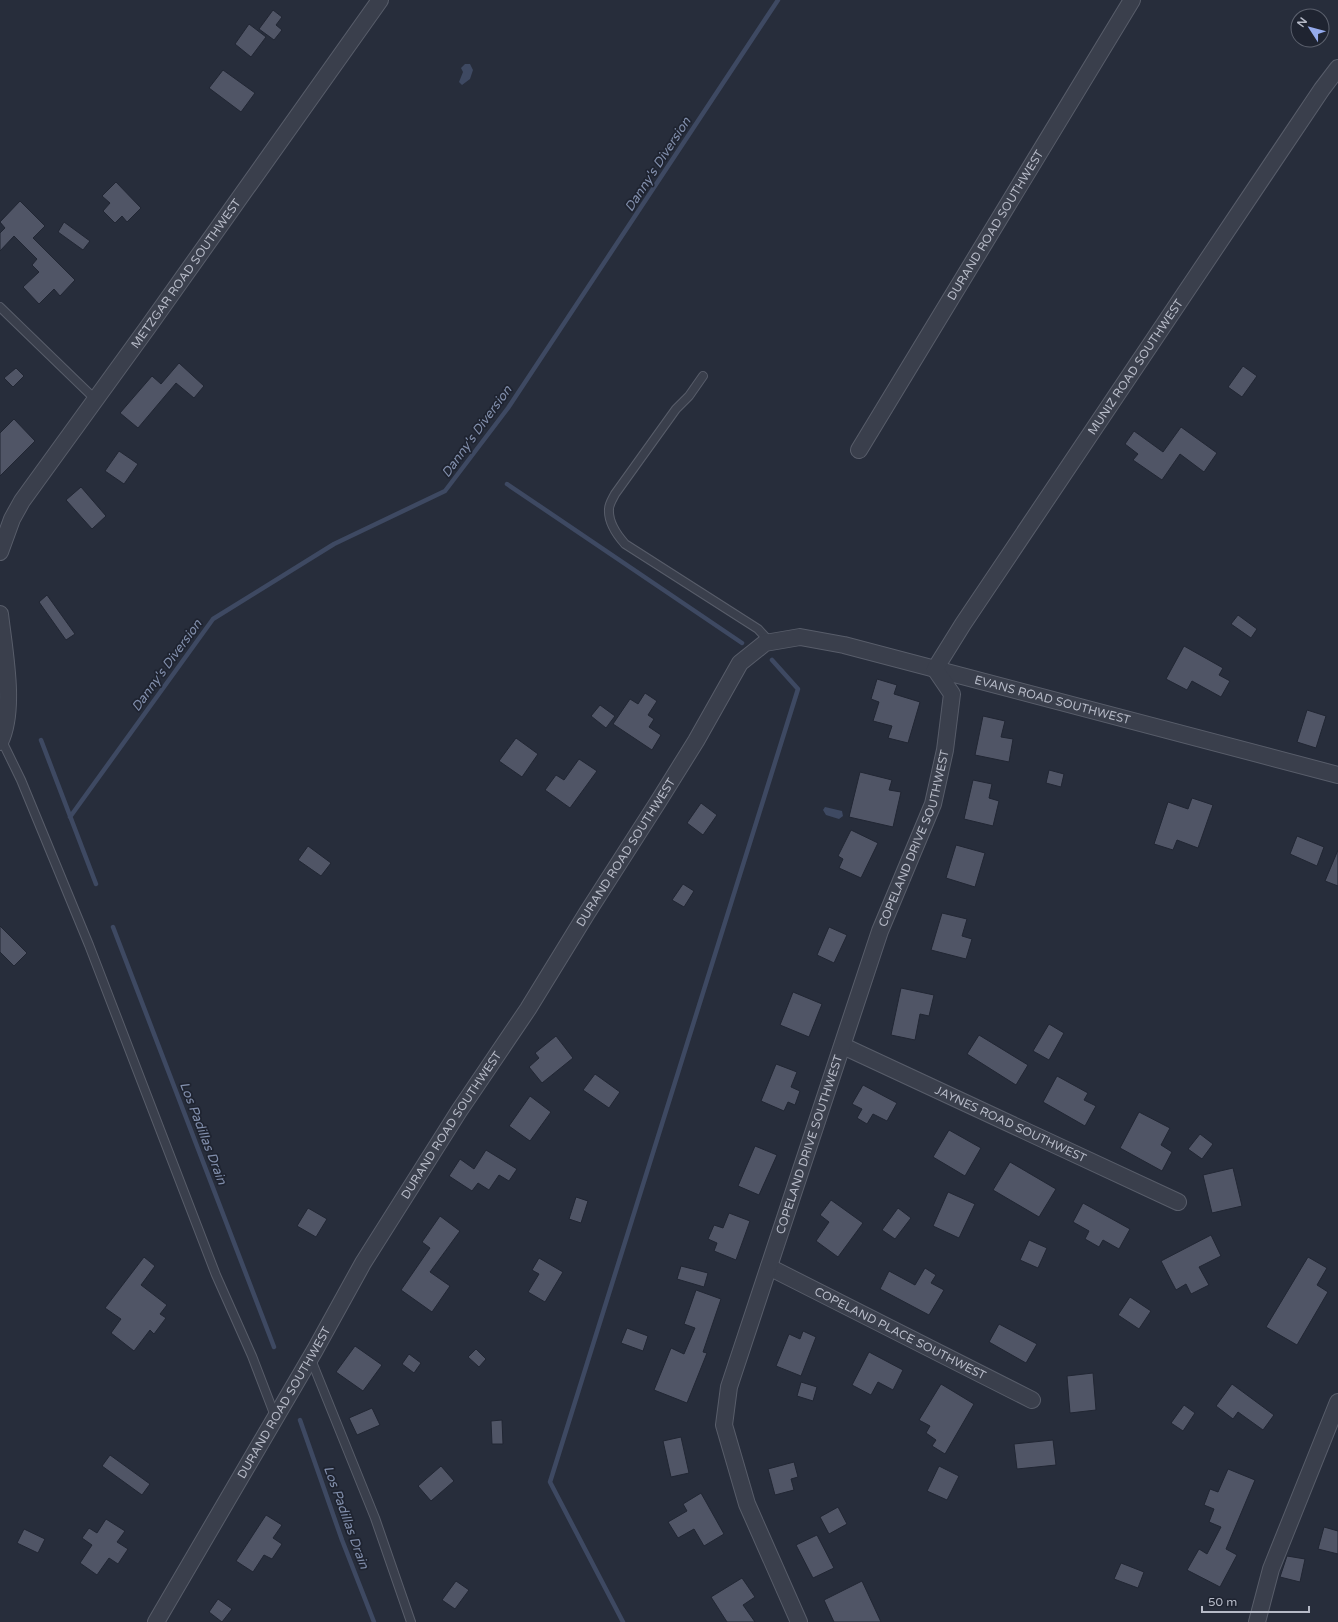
<svg xmlns="http://www.w3.org/2000/svg" width="1338" height="1622" font-family="'Varela Round',sans-serif">
<style>
.water{fill:#3e4962}
.lines{fill:none;stroke-linecap:round;stroke-linejoin:round}
.stream{stroke:#3e4962;stroke-width:4.5}
.building{fill:#505566;stroke:#212633}
.lane-casing{stroke:#585d6a;stroke-width:10}
.street-casing{stroke:#585d6a;stroke-width:18}
.lane{stroke:#3a3f4c;stroke-width:8}
.street{stroke:#3a3f4c;stroke-width:16}
.labels{text-anchor:middle;stroke-width:3.5;stroke-linejoin:round;paint-order:stroke}
.street-label{font-size:12px;fill:#b6bac7;stroke:#1f2431}
.water-label{font-size:13px;font-style:italic;fill:#818eab;stroke:#1f2431}
</style>
<rect width="100%" height="100%" fill="#272d3b"/>
<path class="water" d="M465,64H470L473,70L470,79L462,85L459,82L463,72L461,68Z
M825,807L842,811L843,816L839,819L826,815L823,810Z"/>
<g class="lines">
<path class="stream" d="M507,484L742,643
M41,740L96,884
M70,817L213,619L334,544L445,491L508,408L778,0
M113,927L274,1347
M300,1420L342,1540L374,1622
M623,1622L550,1482L798,689L772,660"/>
</g>
<path class="building" d="M273,10L282,17L276,25L282,30L274,40L259,29Z
M249,24L266,37L251,57L235,44Z
M223,70L255,93L241,112L209,88Z
M116,182L141,208L127,222L122,216L115,223L103,211L110,203L102,196Z
M20,201L45,226L33,238L75,280L60,296L54,289L39,304L23,287L39,272L32,265L37,259L14,236L0,251V233L5,228L0,222Z
M64,222L90,241L83,250L58,232Z
M179,363L204,386L194,398L176,383L138,428L120,413L152,376L161,384Z
M1243,366L1257,376L1242,397L1228,387Z
M16,368L24,376L13,387L4,378Z
M14,419L35,441L0,476V433Z
M1181,427L1217,453L1204,472L1180,454L1162,480L1133,460L1138,454L1125,444L1134,431L1163,452Z
M119,451L138,464L124,484L105,471Z
M81,487L106,516L92,529L66,500Z
M47,595L75,634L66,640L39,602Z
M1238,615L1257,629L1251,638L1231,624Z
M1184,646L1223,668L1219,675L1230,681L1221,697L1192,681L1187,690L1166,679Z
M877,679L897,685L894,694L920,702L908,743L888,738L892,726L873,721L879,702L871,699Z
M645,693L657,701L648,715L654,719L649,727L661,735L652,750L613,724L630,699L638,704Z
M600,705L615,716L606,728L591,716Z
M1307,710L1326,716L1316,748L1297,742Z
M983,716L1005,721L1001,737L1013,739L1009,762L975,755Z
M516,738L538,754L522,777L499,761Z
M579,759L597,771L570,808L545,790L556,775L564,780Z
M1049,770L1064,774L1061,787L1046,783Z
M860,772L892,780L889,790L901,792L893,827L849,817Z
M973,780L992,784L989,798L999,801L993,826L964,819Z
M1192,798L1213,805L1198,848L1177,840L1173,850L1154,844L1168,802L1188,809Z
M701,803L717,815L703,835L687,823Z
M851,830L878,843L861,878L839,868L843,859L838,856Z
M1297,836L1324,847L1317,866L1290,854Z
M956,845L985,853L975,887L946,878Z
M308,846L331,863L321,876L298,860Z
M1338,850V886L1325,881Z
M683,884L694,891L684,907L672,900Z
M942,913L967,919L962,936L972,939L966,959L931,950Z
M0,926L27,953L14,966L0,952Z
M829,927L847,935L834,963L817,955Z
M901,988L934,995L929,1016L920,1014L915,1040L891,1035Z
M793,992L822,1004L809,1037L780,1025Z
M1049,1024L1064,1033L1049,1060L1033,1051Z
M979,1035L1028,1065L1016,1085L967,1054Z
M556,1036L573,1058L542,1083L529,1067L539,1058L535,1053Z
M776,1064L797,1072L791,1087L800,1091L795,1105L788,1102L784,1111L761,1101Z
M595,1074L620,1092L609,1108L583,1090Z
M1057,1076L1088,1093L1084,1100L1096,1106L1085,1126L1043,1102Z
M863,1085L897,1103L887,1121L873,1114L867,1124L857,1118L862,1109L852,1104Z
M530,1096L551,1112L530,1141L509,1126Z
M1139,1112L1170,1128L1161,1145L1172,1152L1162,1171L1120,1148Z
M949,1130L981,1148L965,1176L933,1157Z
M1200,1134L1213,1144L1202,1159L1188,1149Z
M755,1146L777,1155L759,1195L738,1186Z
M486,1150L517,1169L509,1181L499,1175L489,1190L478,1183L472,1191L449,1176L460,1159L474,1169Z
M1010,1162L1056,1189L1039,1217L993,1190Z
M1233,1168L1242,1206L1212,1213L1203,1175Z
M948,1192L975,1204L959,1238L933,1226Z
M576,1197L588,1201L581,1223L569,1219Z
M831,1200L863,1223L838,1257L816,1241L829,1222L820,1215Z
M1083,1203L1130,1229L1119,1249L1103,1240L1099,1247L1085,1239L1089,1231L1073,1222Z
M308,1208L327,1219L316,1237L297,1226Z
M898,1208L911,1218L895,1239L882,1230Z
M729,1213L750,1221L736,1260L714,1251L717,1243L708,1239L714,1225L723,1228Z
M440,1216L460,1231L430,1272L450,1286L432,1312L401,1290L430,1248L422,1242Z
M1211,1235L1221,1256L1199,1267L1209,1285L1191,1294L1186,1284L1176,1290L1161,1261Z
M1029,1240L1047,1248L1038,1268L1020,1260Z
M144,1257L155,1266L141,1285L167,1305L160,1314L166,1318L154,1334L150,1330L134,1351L111,1333L121,1319L105,1308Z
M1308,1257L1327,1268L1317,1285L1328,1292L1297,1345L1266,1327Z
M539,1258L563,1272L545,1302L528,1292L539,1274L532,1270Z
M681,1266L708,1273L704,1287L677,1279Z
M925,1268L936,1275L931,1283L944,1290L929,1315L880,1289L889,1271L915,1285Z
M696,1290L721,1299L703,1352L707,1353L687,1403L654,1390L671,1348L684,1354L695,1328L684,1324Z
M1130,1297L1151,1311L1139,1329L1118,1315Z
M999,1324L1037,1344L1026,1363L989,1342Z
M627,1328L648,1336L643,1351L621,1343Z
M803,1331L816,1337L801,1376L776,1366L789,1334L800,1339Z
M355,1346L382,1365L363,1391L336,1372Z
M476,1349L486,1359L479,1367L468,1357Z
M869,1352L903,1370L893,1390L878,1382L871,1395L852,1385Z
M409,1354L421,1363L414,1373L402,1364Z
M1093,1373L1096,1410L1070,1413L1067,1376Z
M801,1382L817,1387L813,1401L797,1396Z
M941,1384L974,1404L945,1454L932,1446L936,1440L926,1433L930,1426L919,1420Z
M1232,1384L1274,1415L1263,1430L1238,1412L1233,1419L1216,1406Z
M1184,1405L1195,1413L1183,1431L1171,1423Z
M372,1408L380,1425L357,1435L349,1418Z
M502,1420L503,1444H492L491,1421Z
M681,1437L689,1473L671,1477L663,1441Z
M1053,1440L1056,1465L1017,1469L1014,1444Z
M110,1455L150,1484L142,1495L102,1466Z
M794,1462L798,1477L791,1479L794,1490L775,1495L768,1469Z
M441,1466L454,1481L431,1501L418,1486Z
M939,1466L959,1476L947,1500L927,1491Z
M1228,1469L1255,1480L1226,1549L1237,1555L1220,1587L1187,1570L1199,1549L1207,1554L1221,1527L1209,1522L1214,1509L1204,1505L1210,1489L1218,1492Z
M701,1493L724,1534L704,1546L694,1529L678,1538L668,1522L687,1511L683,1504Z
M838,1507L847,1524L829,1534L820,1517Z
M266,1515L282,1525L273,1538L282,1544L272,1559L264,1555L253,1572L236,1561Z
M106,1519L125,1531L117,1542L128,1549L118,1564L109,1558L97,1575L80,1563L92,1545L82,1538L89,1528L97,1533Z
M1324,1527L1338,1531V1554L1318,1549Z
M24,1529L45,1539L38,1553L17,1543Z
M817,1535L834,1568L813,1578L796,1545Z
M1287,1556L1305,1559L1300,1582L1280,1577Z
M1121,1563L1144,1572L1138,1588L1114,1579Z
M742,1578L755,1597L743,1605L755,1622H727L711,1597Z
M456,1581L469,1590L455,1609L442,1600Z
M862,1581L881,1622H834L824,1600Z
M218,1599L232,1609L222,1622L209,1612Z"/>
<g class="lines">
<defs>
<path id="lane" d="M0,307L95,399
M703,376L689,396L676,409L615,494C613,498 609,504 609,509C608,522 617,535 625,544L758,629L770,642
M1,739L21,780L89,945L216,1275L252,1356L275,1416
M310,1357L375,1518L411,1622"/>
<g id="street">
<path id="s1" d="M859,450L1132,0"/>
<path id="s2" d="M0,552L12,519L22,501L148,327L380,0"/>
<path d="M0,614C4,650 16,709 0,742"/>
<path id="s3" d="M843,1046L1178,1202"/>
<path id="s4" d="M769,1267L1032,1400"/>
<path id="s5" d="M156,1622L315,1350L363,1263L459,1111L528,1009L587,913L658,802L696,741L740,663L765,643L800,637L844,645L1338,775"/>
<path id="s6" d="M799,1622L747,1504L724,1425L729,1387L880,931L933,804L945,750L952,694L935,669L963,624L1322,89L1338,68"/>
<path d="M1257,1622L1271,1569L1338,1402"/>
</g>
</defs>
<use href="#lane" class="lane-casing"/>
<use href="#street" class="street-casing"/>
<use href="#lane" class="lane"/>
<use href="#street" class="street"/>
</g>
<g class="labels">
<g class="street-label">
<text dy="4" stroke="none"><textPath href="#s1" startOffset="263">DURAND ROAD SOUTHWEST</textPath></text>
<text dy="4" stroke="none"><textPath href="#s2" startOffset="336">METZGAR ROAD SOUTHWEST</textPath></text>
<text dy="4" stroke="none"><textPath href="#s6" startOffset="1372">MUNIZ ROAD SOUTHWEST</textPath></text>
<text dy="4" stroke="none"><textPath href="#s5" startOffset="1451">EVANS ROAD SOUTHWEST</textPath></text>
<text dy="4" stroke="none"><textPath href="#s6" startOffset="829">COPELAND DRIVE SOUTHWEST</textPath></text>
<text dy="4" stroke="none"><textPath href="#s5" startOffset="902">DURAND ROAD SOUTHWEST</textPath></text>
<text dy="4" stroke="none"><textPath href="#s3" startOffset="185">JAYNES ROAD SOUTHWEST</textPath></text>
<text dy="4" stroke="none"><textPath href="#s5" startOffset="578">DURAND ROAD SOUTHWEST</textPath></text>
<text dy="4" stroke="none"><textPath href="#s6" startOffset="505">COPELAND DRIVE SOUTHWEST</textPath></text>
<text dy="4" stroke="none"><textPath href="#s4" startOffset="147">COPELAND PLACE SOUTHWEST</textPath></text>
<text dy="4" stroke="none"><textPath href="#s5" startOffset="254">DURAND ROAD SOUTHWEST</textPath></text>
</g>
<g class="water-label">
<text transform="translate(657 164) rotate(-57)" y="5">Danny's Diversion</text>
<text transform="translate(476 431) rotate(-54)" y="5">Danny's Diversion</text>
<text transform="translate(166 665) rotate(-54)" y="5">Danny's Diversion</text>
<text transform="translate(204 1133) rotate(69)" y="5">Los Padillas Drain</text>
<text transform="translate(347 1517) rotate(70)" y="5">Los Padillas Drain</text>
</g>
</g>
<g transform="translate(1310 28) rotate(306)"><circle r="19" fill="#1f2431" stroke="#5b606d"/>
<path d="M0-3L7 15L0 10L-7 15Z" fill="#95abed"/>
<text y="-6" font-size="11" font-weight="bold" text-anchor="middle" fill="#b6bac7">N</text>
</g>
<path d="M1202 1606v6h107v-6" fill="none" stroke="#b6bac7" stroke-width="2"/>
<text x="1208" y="1606" font-size="12" fill="#b6bac7" stroke="#1f2431" stroke-width="3" paint-order="stroke">50 m</text>
</svg>
